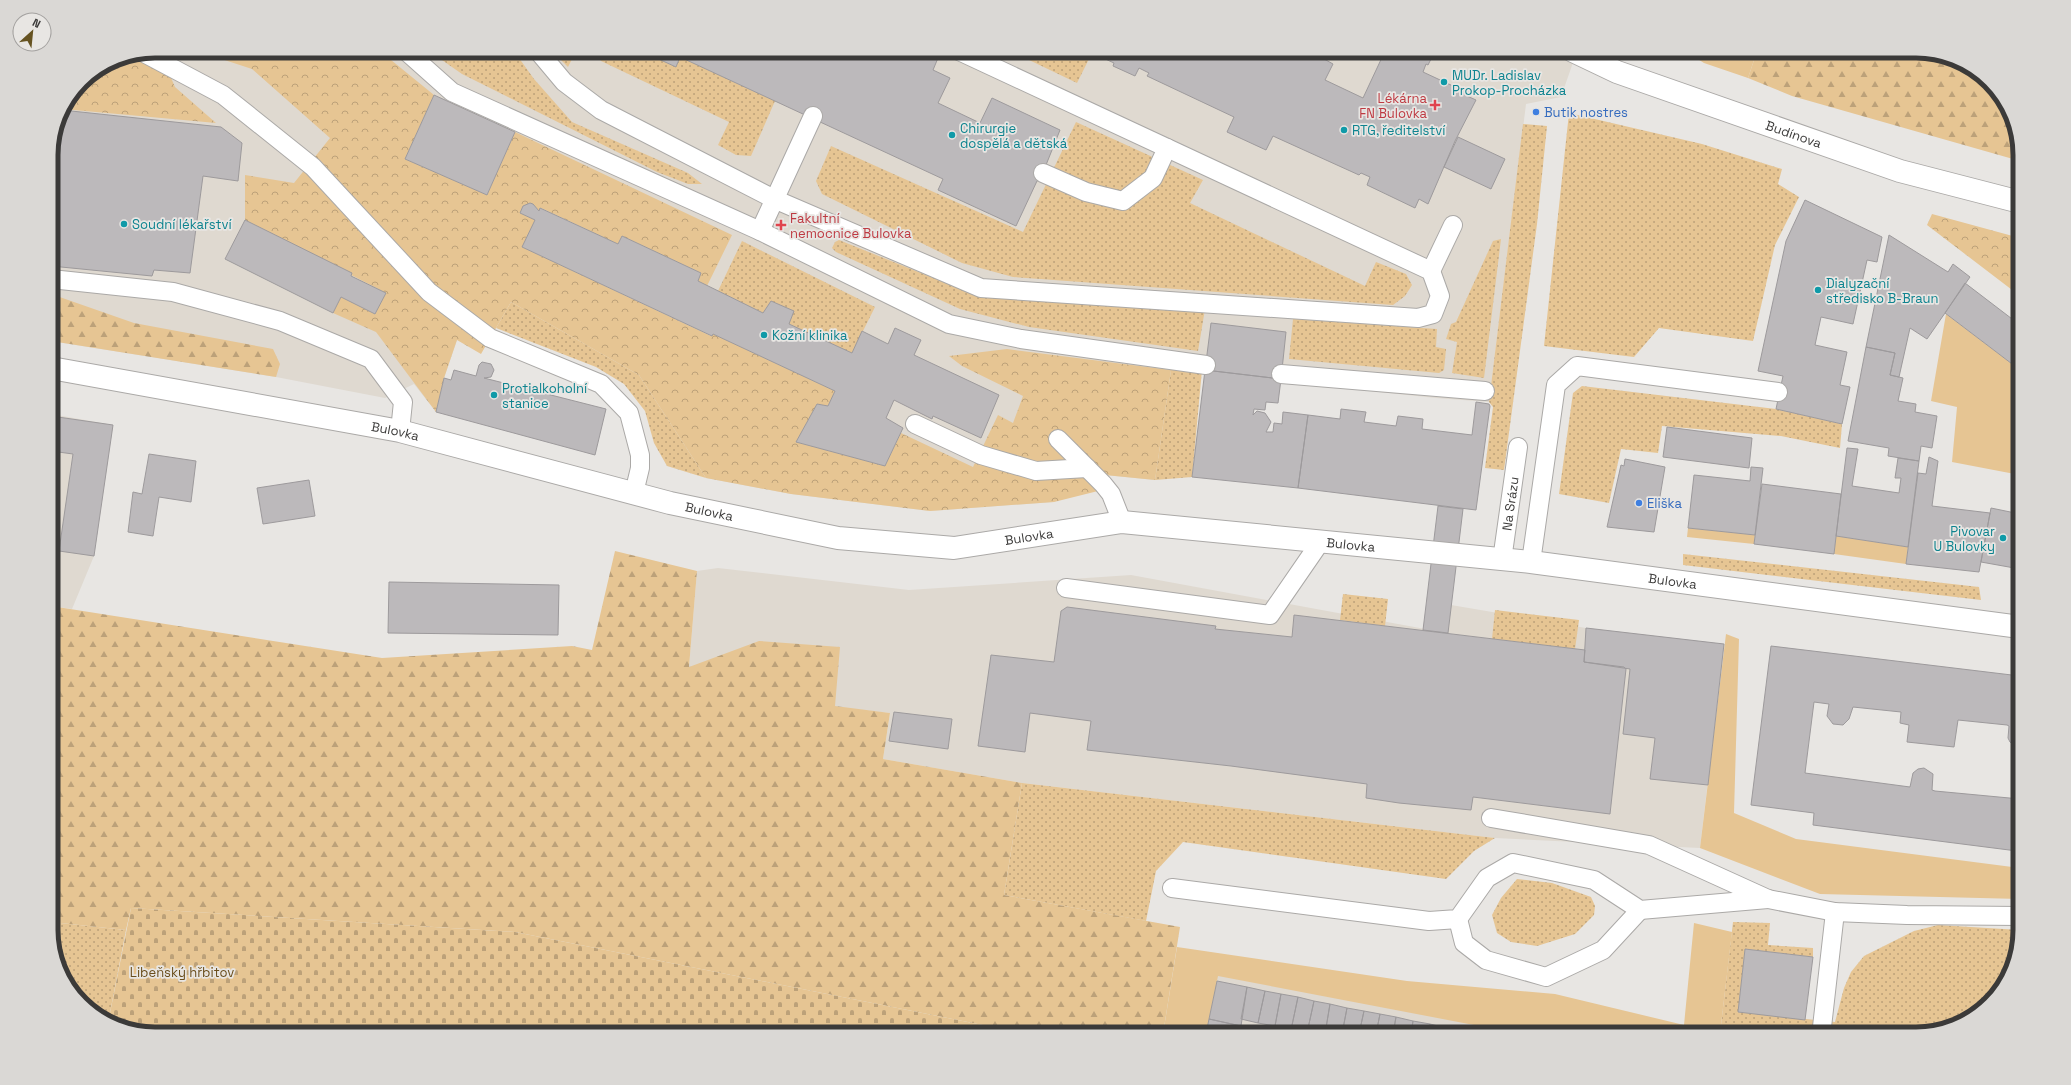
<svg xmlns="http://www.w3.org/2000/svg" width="2071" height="1085" font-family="'Space Grotesk',sans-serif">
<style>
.built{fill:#dfd9d0}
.grass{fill:url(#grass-dots)}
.forest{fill:url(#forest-firs)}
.cemetery{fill:url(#cemetery-stones)}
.park{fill:url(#park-crowns)}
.garden{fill:#e6c593}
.building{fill:#bcb9bb;stroke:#9d9a9c}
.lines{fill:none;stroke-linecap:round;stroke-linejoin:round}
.lane-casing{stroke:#aba9a7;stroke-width:20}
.street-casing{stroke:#aba9a7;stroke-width:24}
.lane{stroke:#fff;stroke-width:18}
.street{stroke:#fff;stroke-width:22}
.culture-dot{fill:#0f9aa8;stroke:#e8e6e3;stroke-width:1.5}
.health-dot{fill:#e0444e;stroke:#e8e6e3;stroke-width:1.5}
.shop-dot{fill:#3f7fe0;stroke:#e8e6e3;stroke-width:1.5}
.labels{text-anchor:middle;stroke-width:3.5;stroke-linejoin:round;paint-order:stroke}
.culture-label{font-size:13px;fill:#0d838f;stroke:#e8e6e3;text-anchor:start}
.health-label{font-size:13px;fill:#be3a42;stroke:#e8e6e3;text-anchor:end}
.shop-label{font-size:13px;fill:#366cbe;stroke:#e8e6e3;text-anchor:start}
.street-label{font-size:13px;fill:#3b3a39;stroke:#e8e6e3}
.park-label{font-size:13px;fill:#6a4e1c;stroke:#e8e6e3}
.rim{fill:none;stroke:#3b3a39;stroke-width:5}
</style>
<defs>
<pattern id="grass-dots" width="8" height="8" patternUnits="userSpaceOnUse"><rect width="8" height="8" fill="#e6c593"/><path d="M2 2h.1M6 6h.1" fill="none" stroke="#bca179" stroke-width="1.8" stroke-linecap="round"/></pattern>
<pattern id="forest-firs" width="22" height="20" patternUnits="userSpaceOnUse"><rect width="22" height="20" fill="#e6c593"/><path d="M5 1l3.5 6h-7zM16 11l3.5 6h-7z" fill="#bca179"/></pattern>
<pattern id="cemetery-stones" width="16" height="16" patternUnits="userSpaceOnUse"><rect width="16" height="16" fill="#e6c593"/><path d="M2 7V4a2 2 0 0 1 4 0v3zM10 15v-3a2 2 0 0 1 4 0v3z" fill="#bca179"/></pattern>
<pattern id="park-crowns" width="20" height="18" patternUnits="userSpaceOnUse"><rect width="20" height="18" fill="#e6c593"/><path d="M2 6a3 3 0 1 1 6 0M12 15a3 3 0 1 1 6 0" fill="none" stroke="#bca179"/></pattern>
</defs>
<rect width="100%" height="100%" fill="#e8e6e3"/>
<path class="built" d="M155,51H1577L1561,97L1526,104L1489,402L1436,398L1171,370L1155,480L1105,475L1054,502L930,511L791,494L706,478L639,375L511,302L457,340L444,378L436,412L414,384L385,398L276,377L51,341V148L59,115L82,81L115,59Z
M51,414L113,425L94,556L72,609L51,606Z
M718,568L909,590L1131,575L1447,633L1451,605L1586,628L1724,644L1700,848L1495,838L1022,783L883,759L890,713L835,707L689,667L697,571Z
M1214,972L1554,1034H1201Z"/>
<path class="grass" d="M429,51H514L534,79L572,122L688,173L702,184H688L657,172L462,74Z
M552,51H576L568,67Z
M594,51H641L676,67L680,57L775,101L751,156L736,155L718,145L729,122L601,61Z
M1010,51H1093L1077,83Z
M1569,113L1702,144L1782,169L1778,184L1799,197L1775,245L1753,341L1659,328L1634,357L1544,346Z
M1076,122L1203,180L1190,203L1365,286L1376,262L1406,274L1412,285L1405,296L1393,305L1013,277L962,263L822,194L816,181L831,146L1023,232Z
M1523,124L1547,126L1537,224L1504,470L1485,468L1493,407L1489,402Z
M1501,239L1484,378L1452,373L1457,342L1446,339L1451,324L1456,322L1493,241Z
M839,240L973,294L1205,309L1198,351L1029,327L960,309L836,252L832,248L835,242Z
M742,241L875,307L852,353L789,324L793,311L771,301L763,313L718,291Z
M511,302L639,375L706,478L667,466L654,443L645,411L624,384L596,367L496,328Z
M1293,319L1437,329L1436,347L1446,349L1444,370L1439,373L1289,359Z
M1171,370H1202L1192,477L1155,480Z
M1582,386L1776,409L1842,424L1840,448L1781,436L1662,426L1658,453L1621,449L1609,503L1559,494L1573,393Z
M1683,554L1979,587L1981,600L1683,565Z
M1343,594L1388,599L1385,626L1340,620Z
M1495,610L1579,620L1575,649L1492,639Z
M1022,783L1495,838L1474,851L1446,879L1183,842L1156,871L1146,921L1004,895Z
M1517,879L1552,883L1591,897L1595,906L1594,915L1575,934L1537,946L1511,942L1497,933L1492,915L1501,898Z
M51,922L126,930L108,1023L68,988L51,937Z
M1733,922L1770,923L1768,945L1813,948V957L1745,949L1738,1012L1835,1022L1844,988L1851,972L1864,956L1914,931L1938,925L2020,930L2009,976L1974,1017L1916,1034H1759L1721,1025Z"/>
<path class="forest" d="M1757,51H1916L1962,62L2003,97L2020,148V161L1792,96L1748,78Z
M51,294L134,323L273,349L280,364L276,377L51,341Z
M615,551L697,571L689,667L759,641L840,647L835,706L890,713L883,759L1022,783L1004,895L1180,927L1163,1034H1028L515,932L131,908L126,930L51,922V606L382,658L572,646L592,650Z"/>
<path class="cemetery" d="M131,908L515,932L1028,1034H155L108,1023Z"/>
<path class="park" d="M155,51H163L162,57L175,87L216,123L63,109L82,81L115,59Z
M197,51H380L434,95L405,159L487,195L515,132L732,235L707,286L698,281L701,273L622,236L618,244L541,208L539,211L533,204L530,203L523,206L520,213L535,220L522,247L711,336L713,334L835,391L828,406L817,404L796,442L885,466L901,433L973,467L998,415L1013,423L1023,396L962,366L949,356L1007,349L1171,370L1155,480L1105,475L1098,491L1054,502L930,511L791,494L706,478L639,375L511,302L481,354L457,340L444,378L436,412L376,332L333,313L341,297L375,314L386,293L245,220V175L294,183L330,138L252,69Z
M1932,214L2020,238V296L1927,225Z"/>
<path class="garden" d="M1685,51H1757L1748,78L1704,63Z
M1946,314L2020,370V475L1952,462L1957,407L1931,401Z
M1688,528L1755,535L1754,544L1687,537Z
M1836,536L1908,547L1906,564L1834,554Z
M1726,634L1739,639L1734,813L1796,839L2020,868V899L1820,894L1700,848Z
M1694,923L1732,932L1721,1025L1759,1034H1521L1218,976L1206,1034H1163L1177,947L1407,981L1555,994L1684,1025Z"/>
<path class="building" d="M641,51H893L905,57L908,51H927L937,56L938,58L933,70L950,78L938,103L980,123L992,98L1060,130L1040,180L1037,181L1016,226L938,190L943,179L680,57L676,67Z
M1104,51H1262L1277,58L1281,51H1310L1333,64L1325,80L1363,98L1385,51H1435L1428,65L1426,64L1423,72L1468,93L1467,96L1476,100L1455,141L1428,204L1419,199L1415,208L1367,185L1370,177L1361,173L1359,175L1273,136L1266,150L1227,132L1234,117L1147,76L1149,73L1139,68L1135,76L1113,66L1114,63L1101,57Z
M434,95L515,132L487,195L405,159Z
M62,110L221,127L242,143L238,181L203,176L190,273L154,270L152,276L51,266V148L59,115Z
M1458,137L1505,159L1491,189L1444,167Z
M1805,200L1882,237L1877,262L1867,260L1853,324L1821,317L1815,345L1847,352L1840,385L1850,387L1842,424L1776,409L1783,376L1758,371L1786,241Z
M530,203L533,204L539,211L540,208L618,244L622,236L701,273L698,281L763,313L771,301L794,311L789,324L852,353L862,331L888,344L895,328L921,340L914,355L999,395L981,438L933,416L932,419L894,400L886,418L903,428L885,466L796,442L817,404L828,406L835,391L713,334L712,336L522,247L535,220L520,213L523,206Z
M245,220L352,273L351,276L386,293L375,314L341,297L333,313L225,259Z
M1889,235L1948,272L1953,264L1970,277L1927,339L1910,328L1899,377L1890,375L1895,353L1866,347Z
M1965,283L2020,325V370L1945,313Z
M1211,323L1286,332L1281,379L1205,370Z
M1866,347L1895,353L1890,375L1903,378L1898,401L1916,404L1915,412L1937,416L1932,448L1921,446L1919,461L1888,456L1889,448L1848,441Z
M482,362L491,364L494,370L491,377L484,378L606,409L595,455L436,412L444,378L451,380L454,370L476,376L479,365Z
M1205,370L1281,379L1278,403L1266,402L1265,410L1254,409L1253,415L1257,411L1265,413L1271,422L1266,432H1273L1274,423L1282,424L1283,412L1308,415L1298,488L1192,477Z
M1476,402L1489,404L1490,406L1476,510L1298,488L1308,415L1340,419L1341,409L1366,412L1364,422L1396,426L1398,416L1423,419L1422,429L1472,435Z
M51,416L113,425L94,556L59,551L73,454L51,451Z
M1667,427L1752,438L1749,468L1663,457Z
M1847,448L1858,449L1852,486L1899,493L1901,478H1895L1898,458L1919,461L1908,547L1836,536Z
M149,454L196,461L191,502L159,497L153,536L128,532L133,492L142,494Z
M1929,457L1938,461L1932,506L1990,513L1979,572L1906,564L1918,473L1926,474Z
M1625,459L1665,467L1654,532L1607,527L1621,465L1624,466Z
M1751,467L1763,468L1755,535L1688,528L1694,475L1750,481Z
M309,480L315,516L263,524L257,488Z
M1762,484L1841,494L1834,554L1754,544Z
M1438,506L1463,509L1448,633L1423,630Z
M1991,508L2020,514V569L1981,562Z
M389,582L559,585L558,635L388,633Z
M1067,607L1216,626L1215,629L1292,637L1294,615L1585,650L1584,662L1624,667L1626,669L1610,814L1473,797L1471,810L1399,803L1366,798L1367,784L1231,766L1087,750L1091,721L1030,713L1025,752L978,746L991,655L1054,662L1061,611Z
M1586,628L1724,644L1708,785L1650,779L1655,738L1623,734L1630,669L1584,662Z
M1771,646L2020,676V747L2015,746L2010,742L2008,738L2009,726L2007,725L1958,720L1954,747L1907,742L1909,725L1900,723L1901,712L1853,707L1849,719L1843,725L1833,724L1827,716L1829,704L1814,702L1805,773L1910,787L1913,773L1918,769L1924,768L1933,774L1932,790L1935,791L2020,799V839L2017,851L1813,825L1814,813L1751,805Z
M894,712L952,719L948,749L889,741Z
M1745,949L1813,957L1805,1020L1738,1012Z
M1217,981L1247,987L1241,1026L1209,1019Z
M1247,987L1265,991L1258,1023L1241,1019Z
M1265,991L1281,994L1275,1026L1258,1023Z
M1281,994L1298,997L1291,1030L1275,1026Z
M1298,997L1314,1001L1307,1033L1291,1030Z
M1314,1001L1330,1004L1325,1034L1307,1033Z
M1330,1004L1347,1008L1342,1034H1325Z
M1347,1008L1364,1011L1359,1034H1342Z
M1364,1011L1380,1014L1376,1034H1359Z
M1380,1014L1396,1017L1393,1034H1376Z
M1396,1017L1413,1021L1411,1034H1393Z
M1209,1019L1241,1026L1240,1034H1206Z
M1413,1021L1430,1024L1428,1034H1411Z
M1430,1024L1446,1028L1445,1034H1428Z
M1446,1028L1463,1031L1462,1034H1445Z
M1463,1031L1478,1034H1462Z"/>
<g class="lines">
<defs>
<g id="lane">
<path d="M406,51L452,92L760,231L813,116"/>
<path d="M538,51L564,82L601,110L774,199L981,288L1418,318L1433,314L1440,296L1431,271L959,51"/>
<path d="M144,53L223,95L313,167L429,292L490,338L601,384L629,413L640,455V468L634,493"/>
<path d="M1043,173L1086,192L1123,201L1153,178L1167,148"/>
<path d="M760,231L949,324L1021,339L1206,365"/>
<path d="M1431,271L1453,225"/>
<path d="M51,279L173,292L280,321L371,359L403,402L400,431"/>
<path d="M1281,374L1485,391"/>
<path d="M915,424L981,455L1036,471L1087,468"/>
<path d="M1058,439L1103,484L1111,494L1122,522"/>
<path id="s1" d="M1502,560L1518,447"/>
<path d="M1531,562L1556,385L1577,366L1778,392"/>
<path d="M1066,588L1270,615L1321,541"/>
<path d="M1491,818L1649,845L1768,899L1835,912L1907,915L2020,916"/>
<path d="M1172,888L1429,921L1458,919L1487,878L1513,863L1594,880L1640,910L1768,899"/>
<path d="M1458,919L1464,943L1486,960L1546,977L1603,950L1640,910"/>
<path d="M1822,1027L1835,912"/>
</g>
<g id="street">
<path id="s2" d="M1573,51L1617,72L1900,171L2020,202"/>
<path id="s3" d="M51,368L400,431L670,503L838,538L954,548L1122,522L1531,562L2020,627"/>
</g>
</defs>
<use href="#lane" class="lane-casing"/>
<use href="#street" class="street-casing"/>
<use href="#lane" class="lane"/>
<use href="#street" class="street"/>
</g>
<g class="culture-dot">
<circle cx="1444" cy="82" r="4"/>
<circle cx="1344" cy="130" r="4"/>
<circle cx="952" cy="135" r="4"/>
<circle cx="124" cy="224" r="4"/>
<circle cx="1818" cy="290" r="4"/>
<circle cx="764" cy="335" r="4"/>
<circle cx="494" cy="395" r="4"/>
<circle cx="2003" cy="538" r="4"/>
</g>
<g class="health-dot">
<path d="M1433 99h4v4h4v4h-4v4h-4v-4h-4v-4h4z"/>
<path d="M779 219h4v4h4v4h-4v4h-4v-4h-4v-4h4z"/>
</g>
<g class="shop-dot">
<circle cx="1536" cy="112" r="4"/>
<circle cx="1639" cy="503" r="4"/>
</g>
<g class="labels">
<g class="culture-label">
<text x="1452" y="80">MUDr. Ladislav<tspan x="1452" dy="15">Prokop-Procházka</tspan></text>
<text x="960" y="133">Chirurgie<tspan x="960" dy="15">dospělá a dětská</tspan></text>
<text x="1352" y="135">RTG, ředitelství</text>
<text x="132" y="229">Soudní lékařství</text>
<text x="1826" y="288">Dialyzační<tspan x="1826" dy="15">středisko B-Braun</tspan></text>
<text x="772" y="340">Kožní klinika</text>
<text x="502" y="393">Protialkoholní<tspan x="502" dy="15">stanice</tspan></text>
<text x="1995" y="536" text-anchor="end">Pivovar<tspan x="1995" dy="15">U Bulovky</tspan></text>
</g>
<g class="health-label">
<text x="1427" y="103">Lékárna<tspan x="1427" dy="15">FN Bulovka</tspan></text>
<text x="790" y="223" text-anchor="start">Fakultní<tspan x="790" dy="15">nemocnice Bulovka</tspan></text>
</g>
<g class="shop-label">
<text x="1544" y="117">Butik nostres</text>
<text x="1647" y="508">Eliška</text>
</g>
<g class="street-label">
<text dy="5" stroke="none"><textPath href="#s2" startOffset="236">Budínova</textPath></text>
<text dy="5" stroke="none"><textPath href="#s3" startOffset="350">Bulovka</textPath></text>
<text dy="5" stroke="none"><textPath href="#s1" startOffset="57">Na Srázu</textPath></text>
<text dy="5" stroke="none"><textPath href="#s3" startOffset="674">Bulovka</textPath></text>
<text dy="5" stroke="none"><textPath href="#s3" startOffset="998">Bulovka</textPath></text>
<text dy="5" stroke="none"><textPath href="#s3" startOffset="1322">Bulovka</textPath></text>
<text dy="5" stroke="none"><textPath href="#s3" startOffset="1646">Bulovka</textPath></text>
</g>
<g class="park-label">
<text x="182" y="977">Libeňský hřbitov</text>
</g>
</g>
<path d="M0 0H2071V1085H0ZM155 58H1916A97 97 0 0 1 2013 155V930A97 97 0 0 1 1916 1027H155A97 97 0 0 1 58 930V155A97 97 0 0 1 155 58Z" fill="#dad8d5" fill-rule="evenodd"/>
<path class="rim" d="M155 58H1916A97 97 0 0 1 2013 155V930A97 97 0 0 1 1916 1027H155A97 97 0 0 1 58 930V155A97 97 0 0 1 155 58Z"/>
<g transform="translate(32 32) rotate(27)"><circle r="19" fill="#e8e6e3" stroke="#a3a19f"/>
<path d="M0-3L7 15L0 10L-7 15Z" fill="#665321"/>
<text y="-6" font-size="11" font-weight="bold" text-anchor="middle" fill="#3b3a39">N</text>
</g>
</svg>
